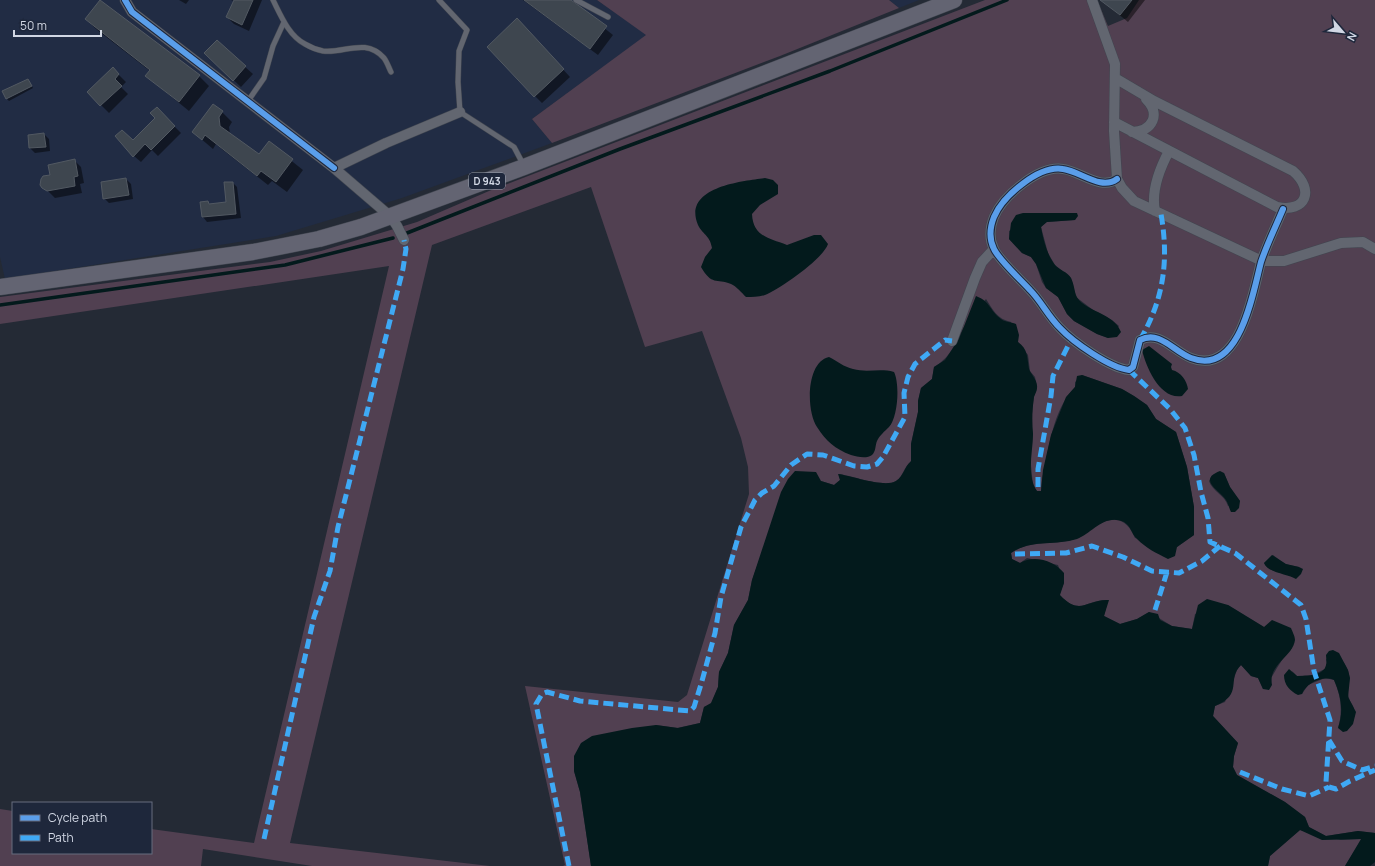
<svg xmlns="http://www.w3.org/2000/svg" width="1375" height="866" font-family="Manrope,sans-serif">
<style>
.built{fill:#212c44}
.green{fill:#514051;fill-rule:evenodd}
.water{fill:#031a1c}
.shadow{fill:#0007}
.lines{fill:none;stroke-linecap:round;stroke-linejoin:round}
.stream{stroke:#031a1c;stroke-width:3.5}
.building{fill:#3e464f;stroke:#525962}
.lane-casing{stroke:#414650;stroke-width:6}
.street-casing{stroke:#414650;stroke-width:11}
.primary-casing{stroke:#414650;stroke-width:17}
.lane{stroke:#626670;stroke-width:5}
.street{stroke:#626670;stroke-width:10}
.primary{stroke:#636472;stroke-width:16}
.quiet{stroke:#3fa9f5;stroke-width:5;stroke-dasharray:10 5;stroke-linecap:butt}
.cycleway-casing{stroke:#1e273b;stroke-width:8}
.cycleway{stroke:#5a9eea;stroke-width:6}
.labels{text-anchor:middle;stroke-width:3.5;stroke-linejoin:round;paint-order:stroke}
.shield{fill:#1e273b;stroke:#9ba2b1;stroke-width:1}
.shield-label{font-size:10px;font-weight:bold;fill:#d1d7e4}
</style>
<rect width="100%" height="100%" fill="#242a35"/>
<path class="built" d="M0,0H597L647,35L532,119L552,143L402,198L276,236L5,279L0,257Z
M889,0H919L899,8Z"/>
<path class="green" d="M597,0H889L899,8L780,56L552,143L532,119L646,35Z
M985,0H1097L1108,26L1127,18L1139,0H1375V833L1358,831L1326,836L1309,827L1305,817L1285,802L1237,775L1233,767L1234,756L1238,743L1213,716L1215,706L1225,702L1237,670L1241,665L1251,676L1258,678L1263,689C1275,675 1278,662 1292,648L1264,627L1228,605L1195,614L1192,629L1172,626L1149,612L1137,619L1120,624L1104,616L1108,600C1085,599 1082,617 1059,595L1064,583L1058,565L1027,558L1020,563L1012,559L1011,553C1033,538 1055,547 1077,538C1088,534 1098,521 1110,520C1124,518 1130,527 1135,538L1177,547L1194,535V507L1187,467L1176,432L1156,419L1147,405L1134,396L1122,389L1082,375L1075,382V387C1052,411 1049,449 1042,480L1041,491H1037L1033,486L1030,455L1033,435L1031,423L1034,396L1037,388L1035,377L1030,371L1028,355L1018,342L1011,322C997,319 993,310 986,299C979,308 971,316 966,324C954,342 954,355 934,367L932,379L921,388L918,401V412L911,444V462C903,467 904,476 896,481C885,488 853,476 839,474L840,480L834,485L821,481L764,547L752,580L748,600L734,625L728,653L719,672L718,687L711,704L704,707L700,723L677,728L656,725L574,771L580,792L591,866H563L565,865L525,686L678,702L687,695L749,494L748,467L741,438L702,331L645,347L591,187L432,245L290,843L490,866H312L203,849L201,866H0V809L13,811V853H151V829L254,843L389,266L0,324V297L270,262L321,251L417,222L489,191ZM1077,213L1075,220L1046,222L1041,227L1048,253L1055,265L1071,278L1076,297L1093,310L1112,320L1119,326L1108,338L1097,334L1074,321L1067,314L1058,297L1046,288L1042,282L1036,264L1031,257L1022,253L1009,239V231L1035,214ZM1224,473L1230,487L1240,501L1228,506C1225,495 1212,491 1209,481L1212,475ZM1273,555L1285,564L1299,567L1293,577C1284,571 1269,574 1264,563ZM1326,659L1344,663C1355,679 1345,686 1349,698C1350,702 1353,704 1354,709L1338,728C1343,711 1341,696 1334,680L1325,678L1308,685L1302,694L1292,671L1297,676L1312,675L1325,669L1327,663Z
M1300,830L1341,840L1362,839L1345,866H1268L1270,856Z"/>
<path class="water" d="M765,178L773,180L778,185V194L760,205L752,214C753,236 768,238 787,245L814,235H821L828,244C823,259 780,289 765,295C759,297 752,297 746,297C742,293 736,286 731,284C716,278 712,286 701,267L705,257L712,248C710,235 702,234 698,225C682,187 742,181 765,178Z
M1023,213H1077L1078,216L1075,220L1047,222L1041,227C1043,239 1047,255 1055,265C1059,270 1068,272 1071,278C1076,288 1073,296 1082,303C1095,313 1115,316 1121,332L1117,337L1108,338L1097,334L1074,321L1067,314L1058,297L1046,288L1036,264L1031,257L1022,253L1009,239L1011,223L1016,215Z
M976,296C991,302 989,310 1001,319C1004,322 1011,322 1016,324L1019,335L1018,342C1028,349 1027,357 1029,369C1031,375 1038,380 1037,388C1037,391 1035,394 1034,397C1032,410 1032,422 1033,434C1033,452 1026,475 1037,491H1041L1043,470L1051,435L1066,397L1075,387L1077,376L1082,375L1122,389L1134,396L1147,405L1156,419L1176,432L1187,467L1194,507V535L1177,547L1175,556L1168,559C1156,553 1146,548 1137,539C1131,533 1131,526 1124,522C1105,513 1092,533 1077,539C1054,546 1032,539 1011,553L1012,559L1020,563C1034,554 1055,561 1064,573V583L1060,595C1081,617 1086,599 1109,600L1104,616L1120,624L1137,619L1149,612L1158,614L1160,620L1172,626L1192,629L1198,605L1207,599L1228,605L1264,627L1272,620L1291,628C1292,631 1295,636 1295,640C1293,657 1268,664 1272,685L1269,690L1263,689L1258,678L1251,676L1241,665C1226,680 1244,694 1215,706L1213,716L1238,743L1234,756L1233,767L1237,775L1285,802L1305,817L1309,827L1326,836L1358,831L1375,833V862L1370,866H1345L1361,839L1322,840L1300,830L1270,856L1268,866H591L580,792L574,771V756L581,743L592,736L632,728L656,725L678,728L700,723L704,707L711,703L718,687L719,672L728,653L734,625L748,600L752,580L781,492L788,479L795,471L816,472L821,481L834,485L840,480L838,474C852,476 885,488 896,481C904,476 904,467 911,461V444L918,412V401L921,388L932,379L934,367L945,360L959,339Z
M1149,346L1172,364L1171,367L1172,370C1181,372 1187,381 1188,389L1182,396C1160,400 1146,367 1142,350Z
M829,357C837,361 844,367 853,369C867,373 880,368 894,372C900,384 898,417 889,427C885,431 879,436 877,441C875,446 876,451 872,455C867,459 857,457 851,455C835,449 826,441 817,427C806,411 806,362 829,357Z
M1220,471L1224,473L1230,487L1240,501L1239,508L1235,512H1231C1229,508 1228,503 1226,500C1220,490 1197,480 1220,471Z
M1272,555L1286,564L1299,567L1303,569L1301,574L1296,579C1288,574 1268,573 1264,563Z
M1333,650L1339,653L1348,670L1350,678L1348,697L1356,712L1353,724L1347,731L1343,732L1338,728C1344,711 1341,696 1334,680C1323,675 1306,683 1302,694L1298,695C1290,691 1284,685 1284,675L1289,669L1297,676C1306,676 1324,676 1326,665C1327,662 1326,658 1326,655L1329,651Z"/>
<path class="shadow" d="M179,0H189L186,4Z
M231,0H262L249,31L234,24L227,17L234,1Z
M523,0H569L613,35L598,55Z
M1108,0H1145L1128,22L1105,3Z
M101,1L199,76L209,86L189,111L146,76L150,71L96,29L86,19Z
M524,27L570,77L542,103L535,96Z
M217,42L253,74L241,87L213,61Z
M113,69L126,82L121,87L128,94L109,113L88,92Z
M28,80L33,88L9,101L7,99Z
M156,108L181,133L158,156L152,150L141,162L134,156L133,142L156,118Z
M222,112L232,122L229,127L230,134L259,156L269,143L303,170L287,192L272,181L268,185L223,150L216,144L213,149L193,132Z
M44,134L49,139L50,151L35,153L30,148L29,135Z
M74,160L81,167L84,183L80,184L82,193L55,198L41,184Z
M126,179L131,184L133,199L109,203L104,198Z
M233,183L237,187L241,218L207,222L203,217L208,202L211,205L227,203Z"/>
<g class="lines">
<path class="stream" d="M407,233L620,149L830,71L1007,0
M0,305L285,265L393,238"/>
</g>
<path class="building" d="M100,0L200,75L179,102L145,76L150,70L85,19Z
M234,0H253L242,25L226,17Z
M524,0H571L607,26L590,49Z
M1100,0H1132L1120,15Z
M517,18L564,69L534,97L487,47Z
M217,40L246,66L233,81L204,53Z
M113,67L119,74L115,79L122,86L100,106L87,92Z
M28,79L32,86L6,99L2,91Z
M213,104L223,111L219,117L220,126L259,154L269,141L293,159L276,182L261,171L257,176L205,135L202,140L192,132Z
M157,107L175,126L151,150L145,144L133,157L115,136L122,130L133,140L155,118L150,113Z
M44,133L46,147L29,148L28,135Z
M75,159L78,176L74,177L75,186L47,191L42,188L40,185L41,179L43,176L50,175L48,165Z
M126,178L129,195L103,199L101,182Z
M224,182H233L236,214L202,217L200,202L208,201L209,204L226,202Z"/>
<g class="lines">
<defs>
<path id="lane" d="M273,0C281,16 289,36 305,44C310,47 318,50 323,51C344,54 365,37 384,58C387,62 389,68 391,72
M439,0L467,30L459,51L458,82L460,112L514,147L523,164
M576,0L608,17
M248,101L264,78L273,46L284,22"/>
<path id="street" d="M125,0L132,12L334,168
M1092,0L1115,64L1114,131L1117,179L1122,188L1134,201L1262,261H1284L1341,243L1363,242L1375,249
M1114,122L1277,207C1306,213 1315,190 1293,171L1154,101L1115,78
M1132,132C1153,131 1161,114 1146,99
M1117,179C1101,191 1080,171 1063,169C1039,165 1003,196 994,217C990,227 989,239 994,249C999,260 1021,280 1030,290C1041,301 1048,316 1060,328C1073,342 1110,368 1129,370L1133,367L1140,340C1160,330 1173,351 1191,358C1240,377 1253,292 1261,262C1267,244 1276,226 1283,209
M1155,211C1151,192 1160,168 1169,151
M404,240L397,226L391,217L334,168L386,143L460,112
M952,341L975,278L982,262L994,249"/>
<path id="primary" d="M0,287L253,252L319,239L361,227L524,167L954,0"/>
</defs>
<use href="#lane" class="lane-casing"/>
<use href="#street" class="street-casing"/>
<use href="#primary" class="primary-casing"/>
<use href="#lane" class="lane"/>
<use href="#street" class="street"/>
<use href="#primary" class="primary"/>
<path class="quiet" d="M1140,340C1164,299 1169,260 1161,214
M1129,370L1170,409L1185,428L1194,455L1201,492L1208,518L1210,542L1235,553L1301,605L1306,619L1314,671L1330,720L1326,782L1329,787L1336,789L1350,781L1375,770
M1038,487V469L1051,396L1053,376L1072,338
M1015,554L1066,553L1092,546L1123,557L1152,571L1179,573L1202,561L1220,546
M1155,610L1167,572
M1329,740L1342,761L1362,770L1375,766
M1240,772L1282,789L1309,796L1329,787
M264,839L314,617L330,571L338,527L403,269L406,249L404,240
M569,866L536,704L542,694L547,692L580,701L690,711L694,707L702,681L715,633L721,597L741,527L755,500L762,493L774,486L791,465L807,454L823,455L854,466L867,467L877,464L883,457L905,417L904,393L908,377L915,364L945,340L952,341"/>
<defs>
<path id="cycleway" d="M125,0L132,12L334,168
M1117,179C1101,191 1080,171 1063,169C1039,165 1003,196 994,217C990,227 989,239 994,249C999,260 1021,280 1030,290C1041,301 1048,316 1060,328C1073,342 1110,368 1129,370L1133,367L1140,340C1160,330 1173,351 1191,358C1240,377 1253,292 1261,262C1267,244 1276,226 1283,209"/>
</defs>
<use href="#cycleway" class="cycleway-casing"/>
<use href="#cycleway" class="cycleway"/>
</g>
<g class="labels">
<rect class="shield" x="469" y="173" width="36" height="16" rx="3"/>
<g class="shield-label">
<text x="487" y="185">D 943</text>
</g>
</g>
<rect x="12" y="802" width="140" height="52" fill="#1e273b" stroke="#666d7f"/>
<rect x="20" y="815" width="20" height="6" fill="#5a9eea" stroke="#666d7f"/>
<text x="48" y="822" font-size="12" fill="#d1d7e4">Cycle path</text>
<rect x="20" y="835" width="20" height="6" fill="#3fa9f5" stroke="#666d7f"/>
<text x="48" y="842" font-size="12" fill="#d1d7e4">Path</text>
<g transform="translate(1343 32) rotate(118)" stroke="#1e273b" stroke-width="3" paint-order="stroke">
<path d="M0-3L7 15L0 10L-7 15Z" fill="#d1d7e4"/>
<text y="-6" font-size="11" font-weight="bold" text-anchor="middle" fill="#d1d7e4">N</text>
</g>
<path d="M14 30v6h87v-6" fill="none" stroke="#d1d7e4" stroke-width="2"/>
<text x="20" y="30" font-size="12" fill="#d1d7e4" stroke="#1e273b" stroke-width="3" paint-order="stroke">50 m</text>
</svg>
